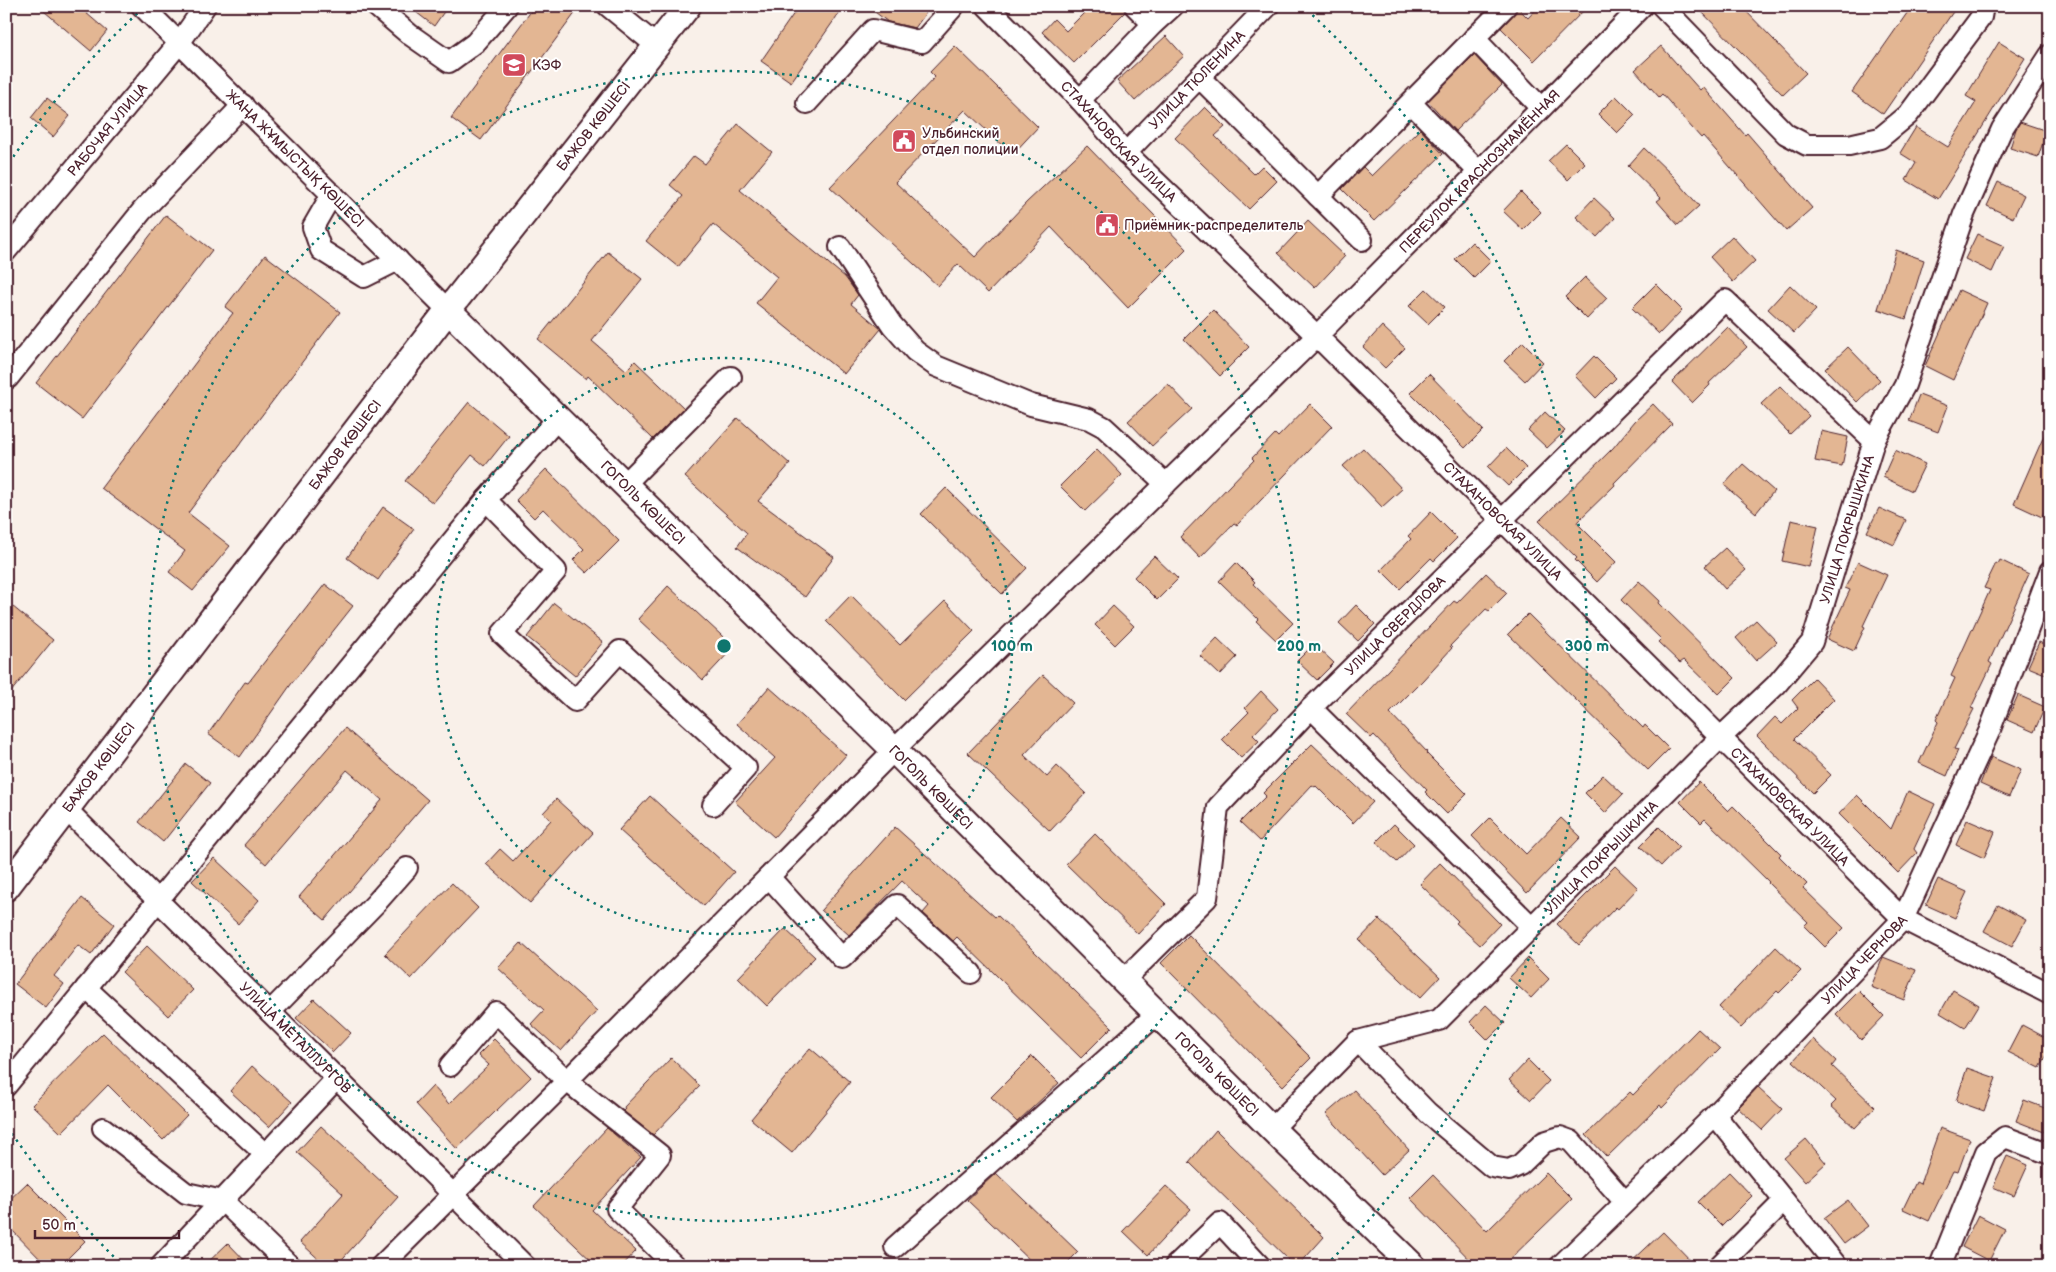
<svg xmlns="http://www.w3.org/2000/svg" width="2056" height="1272" font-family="'Balsamiq Sans',sans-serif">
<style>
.building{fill:#e3b693;stroke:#4a1f2b}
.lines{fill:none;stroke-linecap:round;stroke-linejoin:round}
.minor-casing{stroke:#4a1f2b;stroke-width:24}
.major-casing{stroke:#4a1f2b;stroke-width:29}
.minor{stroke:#fff;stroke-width:20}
.major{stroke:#fff;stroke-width:25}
.ring{fill:none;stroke:#0f766e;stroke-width:2.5;stroke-dasharray:2.5 5}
.labels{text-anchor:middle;stroke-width:4;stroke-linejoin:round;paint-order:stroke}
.poi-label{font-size:14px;fill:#4a1f2b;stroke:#fff;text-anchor:start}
.street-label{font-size:14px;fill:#4a1f2b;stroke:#fff}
.centre{fill:#0f766e;stroke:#fff;stroke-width:2.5}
.ring-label{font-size:15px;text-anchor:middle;font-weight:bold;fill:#0f766e;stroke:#fff;stroke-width:4;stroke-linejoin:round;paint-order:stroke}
</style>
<rect width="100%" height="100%" fill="#f9f0e9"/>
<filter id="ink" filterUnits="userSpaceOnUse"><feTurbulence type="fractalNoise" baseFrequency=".02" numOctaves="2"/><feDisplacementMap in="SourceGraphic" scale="10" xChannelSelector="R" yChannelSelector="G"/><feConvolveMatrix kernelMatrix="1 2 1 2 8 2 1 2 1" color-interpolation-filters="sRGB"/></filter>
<g filter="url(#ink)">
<path class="building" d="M38,6H78L107,31L91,51Z
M408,6H448L434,26Z
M535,6H568L576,12L481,140L451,118Z
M799,6H844L791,82L761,61Z
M867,6H931L915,28L888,22Z
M1091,6H1123L1125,12L1074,63L1042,32L1054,19L1066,31Z
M1539,6H1588L1534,61L1501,28L1514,14L1518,8L1528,18Z
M1696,6H1741L1806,73L1783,95Z
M1912,6H1957L1883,114L1852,92Z
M1166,36L1184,56L1135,101L1117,81Z
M1999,42L2025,58L1938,199L1906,180L1916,163L1900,153L1916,127L1948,147L1976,102L1966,96Z
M955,46L1038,127L1012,155L965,110L895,182L975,257L1027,202L1087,146L1187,249L1128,308L1051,227L988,293L958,264L938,286L830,187L935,77L930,72Z
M1661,46L1700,90L1703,87L1745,135L1747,133L1812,208L1786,231L1703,136L1701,138L1662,94L1659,97L1635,70Z
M1474,55L1502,85L1455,131L1428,101Z
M1616,96L1635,115L1617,133L1598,114Z
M47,98L70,116L53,137L31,118Z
M1205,107L1225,127L1215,136L1254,174L1262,166L1277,181L1249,209L1175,138Z
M2020,122L2047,131L2038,157L2010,148L2016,129Z
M738,124L772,152L740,190L845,277L858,295L851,304L881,329L844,374L756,303L777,277L713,224L678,267L646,241L683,196L670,185L694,156L705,164Z
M1420,129L1443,154L1374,221L1342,189L1363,167L1372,176Z
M1566,144L1585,163L1568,180L1548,161Z
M1644,148L1674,177L1699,206L1678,225L1657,201L1661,198L1628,166Z
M1998,182L2024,195L2013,218L1987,206Z
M1521,192L1541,212L1523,230L1503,211Z
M1594,198L1615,218L1597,237L1576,217Z
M166,215L212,250L82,419L36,383Z
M1308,221L1345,256L1315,288L1278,253Z
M1977,234L2004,246L1992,272L1965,259Z
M1732,236L1755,261L1733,282L1710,257Z
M1472,242L1491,261L1474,278L1455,259Z
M1896,250L1924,260L1906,319L1878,309Z
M608,252L642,279L592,341L626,370L635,361L684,408L653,439L588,376L586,379L538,339Z
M265,255L340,312L188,513L230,546L193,591L169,572L185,551L101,488L233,313L225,307Z
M1585,277L1607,298L1587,319L1565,297Z
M1656,284L1682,310L1659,334L1632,308Z
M1790,285L1816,310L1794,333L1768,309Z
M1426,289L1445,307L1428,324L1409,306Z
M1959,290L1987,303L1953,380L1925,366Z
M1213,310L1249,347L1220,376L1184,339Z
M1382,326L1405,348L1385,368L1363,347Z
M1728,327L1747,347L1709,383L1710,385L1692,403L1672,382Z
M1523,342L1543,362L1525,381L1504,361Z
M1848,347L1880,380L1857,402L1825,369Z
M1594,356L1616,378L1596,398L1575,376Z
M1429,374L1483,430L1465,448L1410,393Z
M1168,384L1192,409L1152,446L1128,421Z
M1780,386L1809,416L1790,434L1761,404Z
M1919,395L1948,406L1938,432L1909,421Z
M469,402L509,436L485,466L472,455L433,503L405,481Z
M1310,404L1332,426L1237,525L1234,523L1200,558L1180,537L1254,460L1252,458L1275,434L1278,437Z
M1653,404L1672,424L1614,483L1615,485L1578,521L1577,523L1616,562L1597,582L1575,560L1577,558L1539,521L1613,448L1635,421Z
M1545,412L1565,431L1547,448L1528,430Z
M738,418L790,464L758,501L834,557L805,597L737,547L747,533L685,477Z
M2050,422V501L2042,517L2014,504Z
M1821,431L1848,437L1842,466L1815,461Z
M1363,448L1402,489L1382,507L1343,466Z
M1506,448L1526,468L1508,486L1488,467Z
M1097,449L1122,475L1085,511L1060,486Z
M1895,450L1925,464L1912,491L1883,477Z
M1743,464L1774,491L1756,513L1724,485Z
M546,469L619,541L587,573L573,560L584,549L543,509L534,518L516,500Z
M946,488L1027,568L1002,594L921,514Z
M383,507L414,529L378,580L347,558Z
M1879,508L1906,520L1894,545L1867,532Z
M1431,512L1457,538L1434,561L1431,558L1400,589L1381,570L1411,539L1408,536Z
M1791,520L1818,526L1809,567L1782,561Z
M1725,548L1746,570L1725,589L1705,566Z
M1154,556L1178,579L1157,600L1134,577Z
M2000,560L2029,574L1989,662L1992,664L1971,708L1974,709L1954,749L1958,750L1947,776L1919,763L1938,722L1936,720L1955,678L1951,676L1990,590L1984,588L1996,563L1998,564Z
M1858,562L1887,575L1863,626L1865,627L1854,651L1827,639L1850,590L1845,588Z
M1236,563L1255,582L1253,584L1293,623L1276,640L1256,621L1258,619L1219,581Z
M1486,573L1507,593L1489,611L1486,609L1450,646L1452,648L1423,680L1390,713L1427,752L1426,753L1467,794L1447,814L1425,792L1427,790L1374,735L1371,738L1346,714L1454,601L1457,603Z
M1639,581L1660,601L1659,603L1735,678L1719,694L1684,660L1680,663L1658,642L1661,639L1621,600Z
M325,584L353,606L292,683L240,757L208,734L245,682L248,683Z
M668,586L734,647L703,680L638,619Z
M851,595L900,645L945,601L974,631L904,700L826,621Z
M6,601L53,640L6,698Z
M554,603L603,642L575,676L527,637Z
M1356,605L1375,624L1358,641L1339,623Z
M1113,606L1134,626L1115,645L1095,625Z
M1528,614L1643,728L1645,725L1669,749L1648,770L1508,634Z
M1756,620L1777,642L1756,661L1736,638Z
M1217,638L1237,657L1220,675L1200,656Z
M2039,642L2050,647V676L2028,667Z
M1314,644L1334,663L1317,680L1297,661Z
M1043,675L1073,703L1024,755L1047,777L1057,766L1086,793L1050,831L968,753Z
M1814,678L1834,699L1794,739L1831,775L1813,793L1757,736L1775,717L1782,724L1798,708L1792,700Z
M769,687L846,755L774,837L735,802L775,758L737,724Z
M1261,691L1278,709L1253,735L1259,741L1241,758L1222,739L1249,712L1245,708Z
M2018,695L2045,707L2034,732L2007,720Z
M345,728L428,800L325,920L299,897L382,800L347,770L266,864L244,845Z
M1312,744L1373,802L1353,823L1316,786L1315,787L1312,785L1260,841L1240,822L1266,796L1263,793Z
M1991,757L2021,770L2009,797L1980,784Z
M186,764L210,783L163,842L139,822Z
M1603,775L1623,794L1605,813L1585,793Z
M1699,782L1728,811L1733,806L1781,854L1779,856L1807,884L1803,888L1844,928L1825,947L1804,926L1808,922L1768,883L1769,882L1705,819L1701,823L1680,802Z
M1908,791L1935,804L1914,849L1917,853L1898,873L1839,814L1857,795L1891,829Z
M650,796L734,872L704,906L619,830Z
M556,799L593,833L530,903L486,864L500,849L513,861L551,820L543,813Z
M1490,818L1526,854L1561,818L1581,837L1527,893L1472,836Z
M1967,820L1995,832L1984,858L1956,845Z
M1394,824L1414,844L1397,862L1376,842Z
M895,827L995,917L997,915L1112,1027L1081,1058L957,937L953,941L923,913L929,906L902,881L849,935L821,910Z
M1659,827L1679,847L1661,866L1640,846Z
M1095,834L1166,904L1138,934L1066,864Z
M214,858L259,900L238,924L192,881Z
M1440,863L1500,924L1480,945L1456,923L1458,921L1420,884Z
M1615,866L1638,888L1618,909L1616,907L1579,945L1557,924Z
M1938,879L1967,892L1955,918L1926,905Z
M452,883L478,908L411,979L385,954Z
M82,898L114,924L91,955L78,945L54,976L64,984L46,1008L15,984Z
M1998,905L2026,920L2012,946L1984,931Z
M1379,919L1440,977L1420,998L1359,940Z
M785,929L815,957L767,1006L738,978Z
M1189,935L1311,1058L1283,1086L1161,963Z
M521,943L597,1011L561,1051L531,1024L544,1010L498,968Z
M147,946L193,990L168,1016L122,972Z
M1776,947L1801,971L1779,993L1777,991L1741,1028L1719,1007Z
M1883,957L1916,970L1904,1000L1871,987Z
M1528,958L1549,979L1531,998L1509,978Z
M1953,990L1979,1005L1965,1028L1940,1013Z
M1859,991L1884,1016L1861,1040L1836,1014Z
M314,999L351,1033L333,1052L296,1018Z
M1486,1005L1505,1023L1488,1040L1470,1022Z
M2022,1025L2050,1040V1049L2040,1068L2008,1052Z
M1698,1029L1720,1049L1662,1108L1660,1105L1607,1157L1586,1135L1630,1092L1633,1095Z
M103,1033L187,1115L163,1140L108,1085L61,1133L32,1105Z
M494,1039L531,1077L457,1149L416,1104L433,1086L449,1104L489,1065L478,1055Z
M1813,1039L1836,1061L1832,1066L1875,1107L1855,1128L1831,1106L1836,1101L1793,1061Z
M810,1048L850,1082L792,1153L751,1119Z
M1032,1056L1059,1083L1017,1122L991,1097Z
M671,1058L700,1086L653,1135L623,1111L625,1109L624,1107Z
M1528,1060L1549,1081L1531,1100L1509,1080Z
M252,1066L292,1102L269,1127L230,1091Z
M1967,1068L1996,1078L1984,1111L1956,1101Z
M1758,1087L1782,1109L1762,1130L1738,1108Z
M1354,1090L1409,1150L1382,1175L1326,1114Z
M2024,1100L2050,1110V1118L2044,1132L2016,1121Z
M321,1126L398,1197L336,1266H326L300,1242L343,1194L297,1152Z
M607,1128L641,1157L592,1210L636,1251L622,1266H597L534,1206Z
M1940,1128L1970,1139L1958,1172L1953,1171L1929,1221L1903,1209L1916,1182L1920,1184Z
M1216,1130L1324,1237L1298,1266H1295L1189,1162Z
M1806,1139L1826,1163L1805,1182L1784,1158Z
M2007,1156L2028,1165L2014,1196L1993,1187Z
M1729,1172L1752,1196L1722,1226L1698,1202Z
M996,1173L1078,1252L1064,1266H1036L967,1200Z
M1546,1173L1572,1199L1503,1266H1476L1410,1198L1433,1175L1487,1231Z
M27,1183L85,1241L60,1266H47L6,1224V1203Z
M1166,1186L1191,1209L1148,1255L1123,1231Z
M1848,1200L1868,1226L1844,1244L1824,1218Z
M1978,1215L2005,1229L1989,1261L1962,1247Z
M1663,1232L1696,1266H1627Z
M228,1243L250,1266H204Z"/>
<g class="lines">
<defs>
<g id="minor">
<path id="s1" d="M142,6L448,310"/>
<path d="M376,6L409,34L449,62L475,43L507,6"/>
<path d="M608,6L657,46"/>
<path id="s2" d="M987,6L1080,100L1126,153L1317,336L1903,919L2050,994"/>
<path d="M1135,6L1153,24"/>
<path d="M1662,6L1786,134L1807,145H1849L1880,138L1908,115L1981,17L1983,6"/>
<path d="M1474,38L1541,108"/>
<path d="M1200,78L1362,240"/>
<path d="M1080,100L1153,24L1173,6"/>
<path d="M807,103L873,30L922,42L954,6"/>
<path d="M1411,103L1478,171"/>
<path id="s3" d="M1126,153L1268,6"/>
<path d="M332,194L313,227L321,250L364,277L398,260"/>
<path d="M1318,196L1506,6"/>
<path d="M840,247L892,325L915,351L936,366L1031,405L1089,419L1104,427L1166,484"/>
<path id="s4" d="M6,251L180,42L205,6"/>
<path d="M8,378L142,211L243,105"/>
<path d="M557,419L486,500L556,571L502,634L575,701L620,651L746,768L713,805"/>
<path d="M624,485L731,377"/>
<path d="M1311,708L1532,927"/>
<path id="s5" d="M66,809L525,1266"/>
<path d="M769,877L842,958L897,905L971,973"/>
<path id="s6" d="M1124,980L1207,898L1218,807L1311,708L1725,300L1874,441"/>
<path d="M86,988L266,1155"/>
<path d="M270,1012L376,903L407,868"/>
<path d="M1358,1041L1428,1113L1492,1167L1509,1170L1520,1165L1544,1142L1560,1137L1571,1141L1625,1202"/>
<path d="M450,1066L496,1012L567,1081L660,1155L617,1209L675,1266"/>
<path d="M6,1086L486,500"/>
<path d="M1715,1115L1837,1266"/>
<path d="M103,1128L186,1193L223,1201L290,1266"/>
<path id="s7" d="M1272,1129L1358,1041L1439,1020L1720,738L1776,685L1812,642L1874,441L1905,385L1964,214L2002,129L2050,55"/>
<path d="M895,1247L1157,1014"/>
<path d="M161,1266L337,1078"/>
<path id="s8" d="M381,1266L567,1081L894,750L1317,336L1642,6"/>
<path d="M1175,1266L1220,1223L1260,1266"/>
<path id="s9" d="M1560,1266L1715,1115L1903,919L1989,732L2050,571"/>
<path d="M1719,1266L1784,1201"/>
<path d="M1940,1266L1986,1152L2005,1137L2050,1154"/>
</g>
<g id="major">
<path id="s10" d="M448,310L894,750L1272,1129L1413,1266"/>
<path id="s11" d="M6,888L448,310L688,6"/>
</g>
</defs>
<use href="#minor" class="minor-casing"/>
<use href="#major" class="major-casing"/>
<use href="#minor" class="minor"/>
<use href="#major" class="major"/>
</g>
</g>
<g class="ring">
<circle cx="724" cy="646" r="288"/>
<circle cx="724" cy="646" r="575"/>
<path d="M119 1262A863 863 0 0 1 9 1129M9 163A863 863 0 0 1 141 10M1307 10A863 863 0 0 1 1329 1262"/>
</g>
<defs>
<symbol id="university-square" viewBox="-11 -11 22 22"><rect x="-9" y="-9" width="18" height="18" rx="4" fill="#d1495b" stroke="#fff"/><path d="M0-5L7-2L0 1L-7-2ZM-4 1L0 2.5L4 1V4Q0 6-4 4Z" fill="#fff"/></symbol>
<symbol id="civic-square" viewBox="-11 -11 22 22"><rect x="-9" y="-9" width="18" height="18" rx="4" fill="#d1495b" stroke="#fff"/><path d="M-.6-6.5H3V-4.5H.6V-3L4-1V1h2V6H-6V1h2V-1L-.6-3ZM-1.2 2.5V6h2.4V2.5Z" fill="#fff"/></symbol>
</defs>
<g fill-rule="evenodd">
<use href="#university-square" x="500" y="51" width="28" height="28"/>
<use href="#civic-square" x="890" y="127" width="28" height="28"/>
<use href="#civic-square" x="1093" y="211" width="28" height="28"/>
</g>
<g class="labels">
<g class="poi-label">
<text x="532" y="70">КЭФ</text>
<text x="922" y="138">Ульбинский<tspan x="922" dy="16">отдел полиции</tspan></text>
<text x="1124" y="230">Приёмник-распределитель</text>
</g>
<g class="street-label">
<text dy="5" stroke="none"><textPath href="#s3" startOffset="102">УЛИЦА ТЮЛЕНИНА</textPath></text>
<text dy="5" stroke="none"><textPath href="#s11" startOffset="962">БАЖОВ КӨШЕСІ</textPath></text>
<text dy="5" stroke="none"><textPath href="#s4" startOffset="158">РАБОЧАЯ УЛИЦА</textPath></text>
<text dy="5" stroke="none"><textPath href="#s2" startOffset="189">СТАХАНОВСКАЯ УЛИЦА</textPath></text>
<text dy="5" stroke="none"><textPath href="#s1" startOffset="216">ЖАҢА ЖҰМЫСТЫҚ КӨШЕСІ</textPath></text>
<text dy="5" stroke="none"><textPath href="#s8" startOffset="1551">ПЕРЕУЛОК КРАСНОЗНАМЁННАЯ</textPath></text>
<text dy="5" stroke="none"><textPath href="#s11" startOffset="558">БАЖОВ КӨШЕСІ</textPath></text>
<text dy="5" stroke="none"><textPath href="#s10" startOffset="274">ГОГОЛЬ КӨШЕСІ</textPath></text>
<text dy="5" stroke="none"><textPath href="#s2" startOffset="729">СТАХАНОВСКАЯ УЛИЦА</textPath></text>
<text dy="5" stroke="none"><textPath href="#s7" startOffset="856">УЛИЦА ПОКРЫШКИНА</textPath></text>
<text dy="5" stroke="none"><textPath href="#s6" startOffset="462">УЛИЦА СВЕРДЛОВА</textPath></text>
<text dy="5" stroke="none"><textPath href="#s11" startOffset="152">БАЖОВ КӨШЕСІ</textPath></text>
<text dy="5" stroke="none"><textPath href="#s10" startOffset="679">ГОГОЛЬ КӨШЕСІ</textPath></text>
<text dy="5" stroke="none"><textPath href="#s2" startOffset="1134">СТАХАНОВСКАЯ УЛИЦА</textPath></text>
<text dy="5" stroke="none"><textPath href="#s7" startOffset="436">УЛИЦА ПОКРЫШКИНА</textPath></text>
<text dy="5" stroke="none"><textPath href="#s9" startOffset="432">УЛИЦА ЧЕРНОВА</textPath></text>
<text dy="5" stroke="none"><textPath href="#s5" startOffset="324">УЛИЦА МЕТАЛЛУРГОВ</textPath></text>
<text dy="5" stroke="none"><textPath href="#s10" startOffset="1084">ГОГОЛЬ КӨШЕСІ</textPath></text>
</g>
</g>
<circle cx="724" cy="646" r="8" class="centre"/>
<g class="ring-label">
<text x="1012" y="651">100 m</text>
<text x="1299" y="651">200 m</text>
<text x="1587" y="651">300 m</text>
</g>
<rect width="2056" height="1272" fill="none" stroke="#fff" stroke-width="25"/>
<rect x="12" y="12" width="2031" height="1247" fill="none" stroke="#4a1f2b" stroke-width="2" filter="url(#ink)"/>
<path d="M35 1230v8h144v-8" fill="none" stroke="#4a1f2b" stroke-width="2.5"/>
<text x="42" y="1230" font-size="15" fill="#4a1f2b" stroke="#ffffff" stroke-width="4" paint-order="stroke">50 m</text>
</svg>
